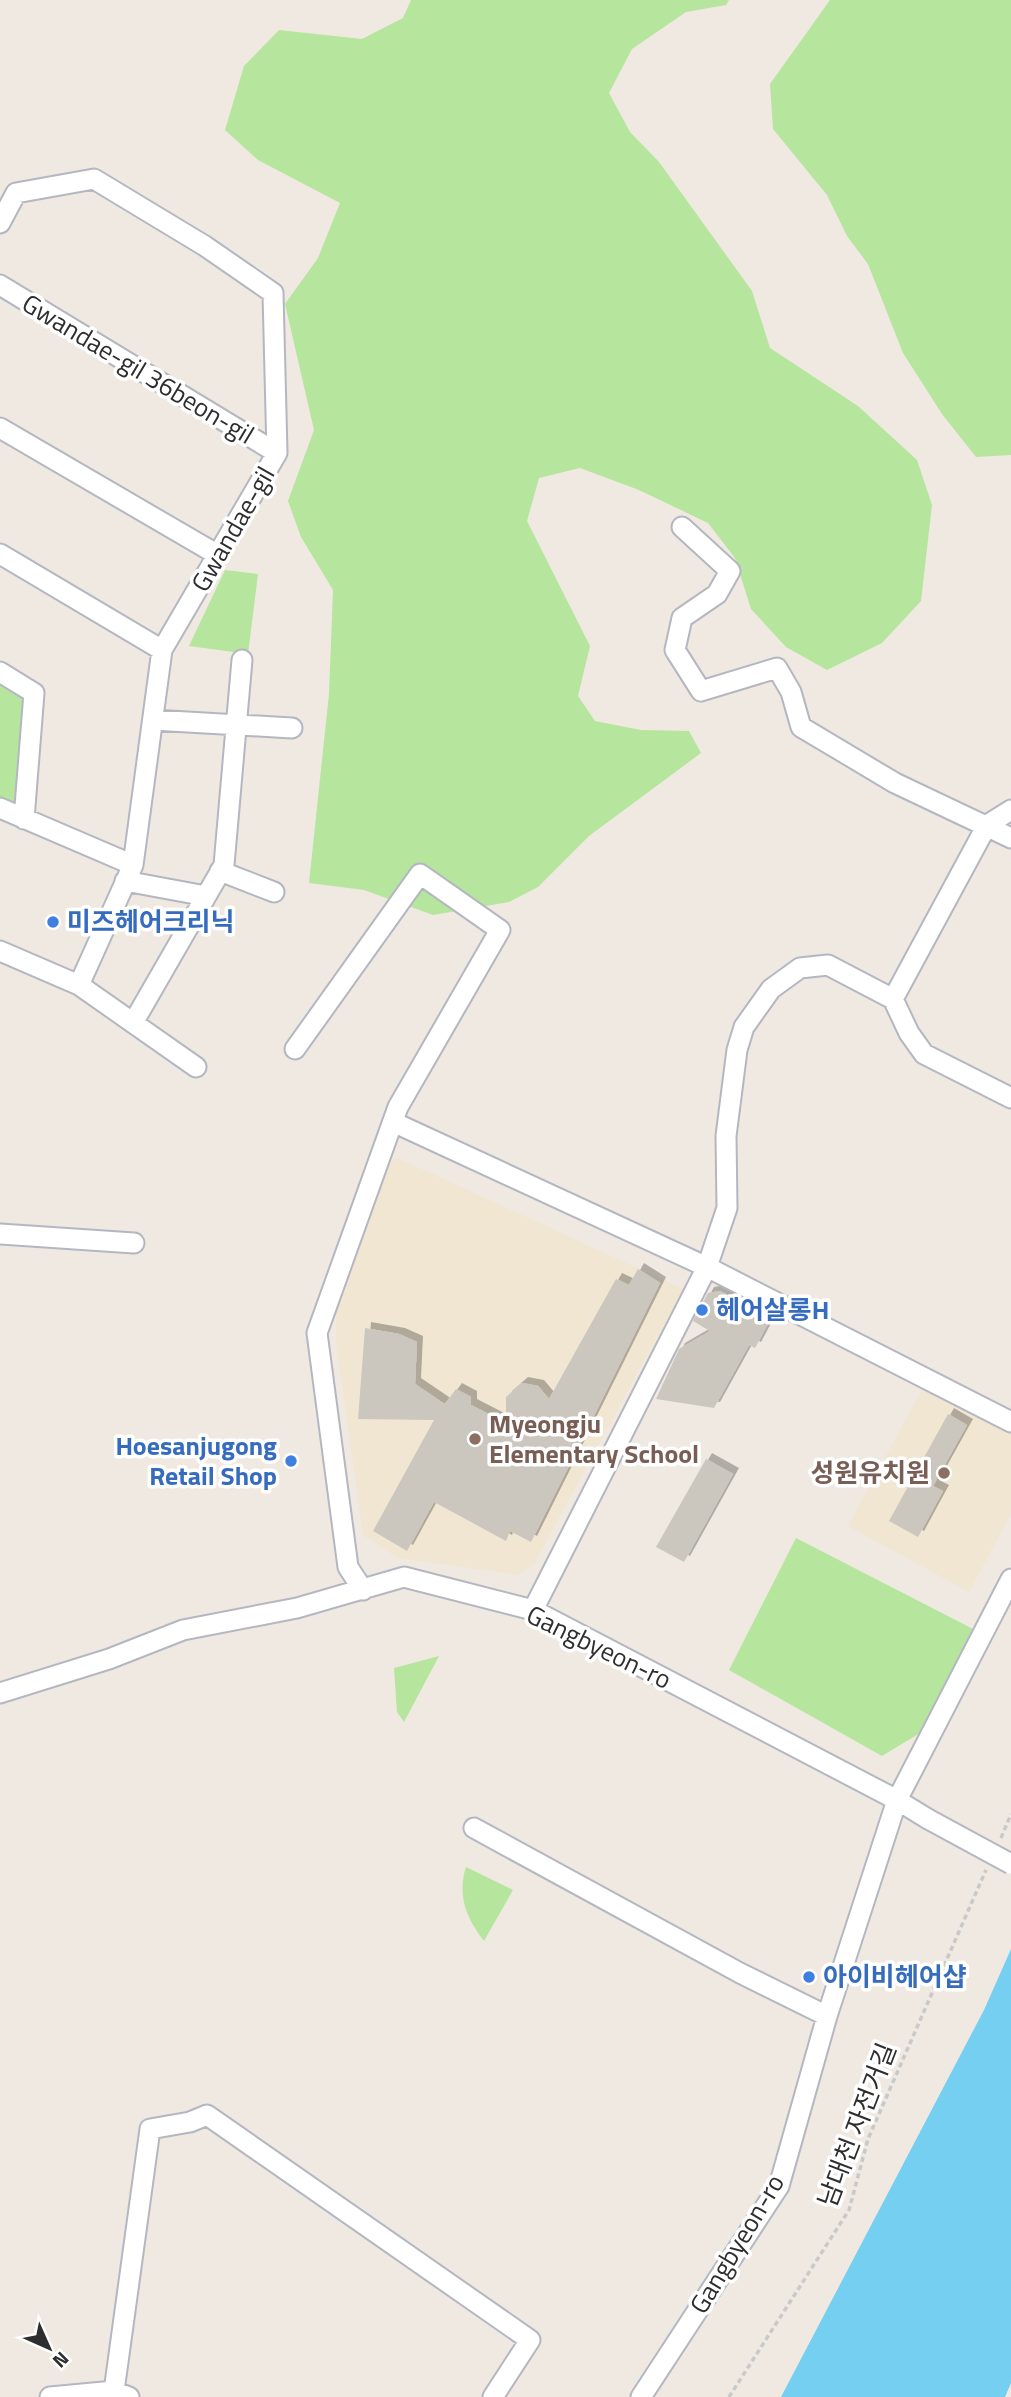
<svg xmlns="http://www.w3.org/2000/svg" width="1011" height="2397" font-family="'Titillium Web','Noto Sans KR',sans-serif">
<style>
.education{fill:#f0e6d1}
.green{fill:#b6e59e}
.water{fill:#75cff0}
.building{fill:#cbc7bf;filter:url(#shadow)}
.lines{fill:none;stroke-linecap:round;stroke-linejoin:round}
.minor-casing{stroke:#b4b7c1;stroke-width:23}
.path{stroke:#c9c9c9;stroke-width:3.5;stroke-dasharray:5 3.5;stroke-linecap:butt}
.minor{stroke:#fff;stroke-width:19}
.minor-bridge-casing{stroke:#b4b7c1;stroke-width:23;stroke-linecap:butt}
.minor-bridge{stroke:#fff;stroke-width:19}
.shop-dot{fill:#3f7fe0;stroke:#fff;stroke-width:2.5}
.education-dot{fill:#8d6e63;stroke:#fff;stroke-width:2.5}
.labels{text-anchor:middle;stroke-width:7;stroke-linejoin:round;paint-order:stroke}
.street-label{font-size:26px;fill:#2e2e2e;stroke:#fff}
.shop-label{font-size:26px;font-weight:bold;fill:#366cbe;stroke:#fff;text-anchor:start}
.education-label{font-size:26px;font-weight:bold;fill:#785e54;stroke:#fff;text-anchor:start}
</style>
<defs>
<filter id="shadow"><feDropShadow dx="6" dy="-6" stdDeviation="0" flood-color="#0004"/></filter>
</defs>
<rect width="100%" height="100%" fill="#efe9e1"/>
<path class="education" d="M398,1158L683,1289L534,1564L518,1575L398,1558L363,1535L336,1342V1302L378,1169Z
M924,1386L1011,1432V1514L969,1592L848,1526Z"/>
<path class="green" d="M411,0H729L726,5L686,12L632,49L609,93L630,132L659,162L752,291L770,348L858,406L917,460L932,505L921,601L882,643L827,670L786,647L751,609L735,558L708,523L639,490L580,468L539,478L527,521L590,646L578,696L595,721L641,730L689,731L701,753L589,836L538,887L509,902L433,915L364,890L309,883L329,694L333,590L301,537L288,501L314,430L285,304L318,258L340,203L258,160L225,130L244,66L279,30L362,39L403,18Z
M830,0H1011V455L976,457L942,414L903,353L868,264L847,236L827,195L773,129L770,84Z
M225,570L258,574L248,654L189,646Z
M0,672L34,693L24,819L0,808Z
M796,1538L973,1629L920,1733L882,1756L729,1670Z
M439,1656L404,1722L397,1712L394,1668Z
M466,1867L513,1890L484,1941C466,1918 457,1895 466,1867Z"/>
<path class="water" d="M1011,1949V2383L1005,2397H781L984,2010Z"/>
<path class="building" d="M638,1269L660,1283L531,1542L510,1531L506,1541L434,1502L407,1551L373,1531L434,1420L358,1419L365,1328L399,1334L417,1342L415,1384L443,1403L445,1404L456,1389L471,1397V1405L506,1423V1397L522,1383L538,1386L549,1399L616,1279L629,1285Z
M720,1291L771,1318L755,1348L749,1345L714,1408L656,1399L679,1349L710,1331L693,1321L708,1293Z
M948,1414L967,1425L933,1486L943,1491L918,1537L889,1521Z
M706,1459L733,1474L684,1562L656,1547Z"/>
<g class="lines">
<defs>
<path id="minor" d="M0,223L16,193L94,179L205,246L273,293L277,453L162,650L133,865L79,985
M0,285L277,453
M0,428L218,555
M682,527L730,571L717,594L682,618L675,650L701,691L777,668L791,692L801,727L895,783L1011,838
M0,554L162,650
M0,672L34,693L24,819
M153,720L292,728
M0,808L133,865
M220,871L274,892
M125,881L206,896
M0,951L79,985L196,1067
M893,999L987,825L1011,810
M133,1023L224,865L242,660
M295,1049L420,874L500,930L398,1107L317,1333L348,1567L363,1590
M1011,1098L924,1054L909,1033L893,999L828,965L800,968L771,989L744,1027L737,1050L726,1136L727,1208L707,1267L1011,1422
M393,1122L707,1267L533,1610
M0,1234L134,1243
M0,1693L109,1659L183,1630L297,1608L404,1577L533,1610L897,1800L928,1819
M474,1828L740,1973L827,2016
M114,2391L150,2129L190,2122L207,2115L530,2340L493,2397
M50,2397L114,2391L129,2397
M641,2397L779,2186L827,2016L897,1800L1011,1579"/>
</defs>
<use href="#minor" class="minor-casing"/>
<path class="path" d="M1001,1838L1011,1814
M729,2397L849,2210L868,2139L986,1870"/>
<use href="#minor" class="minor"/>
<defs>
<path id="minor-bridge" d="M928,1819L1011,1864"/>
</defs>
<use href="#minor-bridge" class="minor-bridge-casing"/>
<use href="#minor-bridge" class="minor-bridge"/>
</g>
<g class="shop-dot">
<circle cx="53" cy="922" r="7"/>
<circle cx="702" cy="1310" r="7"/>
<circle cx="291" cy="1461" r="7"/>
<circle cx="809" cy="1977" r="7"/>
</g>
<g class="education-dot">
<circle cx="475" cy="1439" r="7"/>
<circle cx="944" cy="1473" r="7"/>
</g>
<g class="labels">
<g class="street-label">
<text transform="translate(138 369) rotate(31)" y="9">Gwandae-gil 36beon-gil</text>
<text transform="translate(233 529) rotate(-60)" y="9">Gwandae-gil</text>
<text transform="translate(599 1647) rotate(26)" y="9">Gangbyeon-ro</text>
<text transform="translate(857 2125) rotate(-69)" y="9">남대천 자전거길</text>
<text transform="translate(737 2244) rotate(-59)" y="9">Gangbyeon-ro</text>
</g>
<g class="shop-label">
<text x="67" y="931">미즈헤어크리닉</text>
<text x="716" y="1319">헤어살롱H</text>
<text x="277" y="1455" text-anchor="end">Hoesanjugong<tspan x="277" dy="30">Retail Shop</tspan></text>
<text x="823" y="1986">아이비헤어샵</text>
</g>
<g class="education-label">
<text x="489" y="1433">Myeongju<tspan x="489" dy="30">Elementary School</tspan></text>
<text x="930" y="1482" text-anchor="end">성원유치원</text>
</g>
</g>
<g transform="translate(49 2348) rotate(135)" stroke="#ffffff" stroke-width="5" paint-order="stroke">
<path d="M0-5L12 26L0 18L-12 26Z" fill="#2e2e2e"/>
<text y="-10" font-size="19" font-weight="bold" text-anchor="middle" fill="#2e2e2e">N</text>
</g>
</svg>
